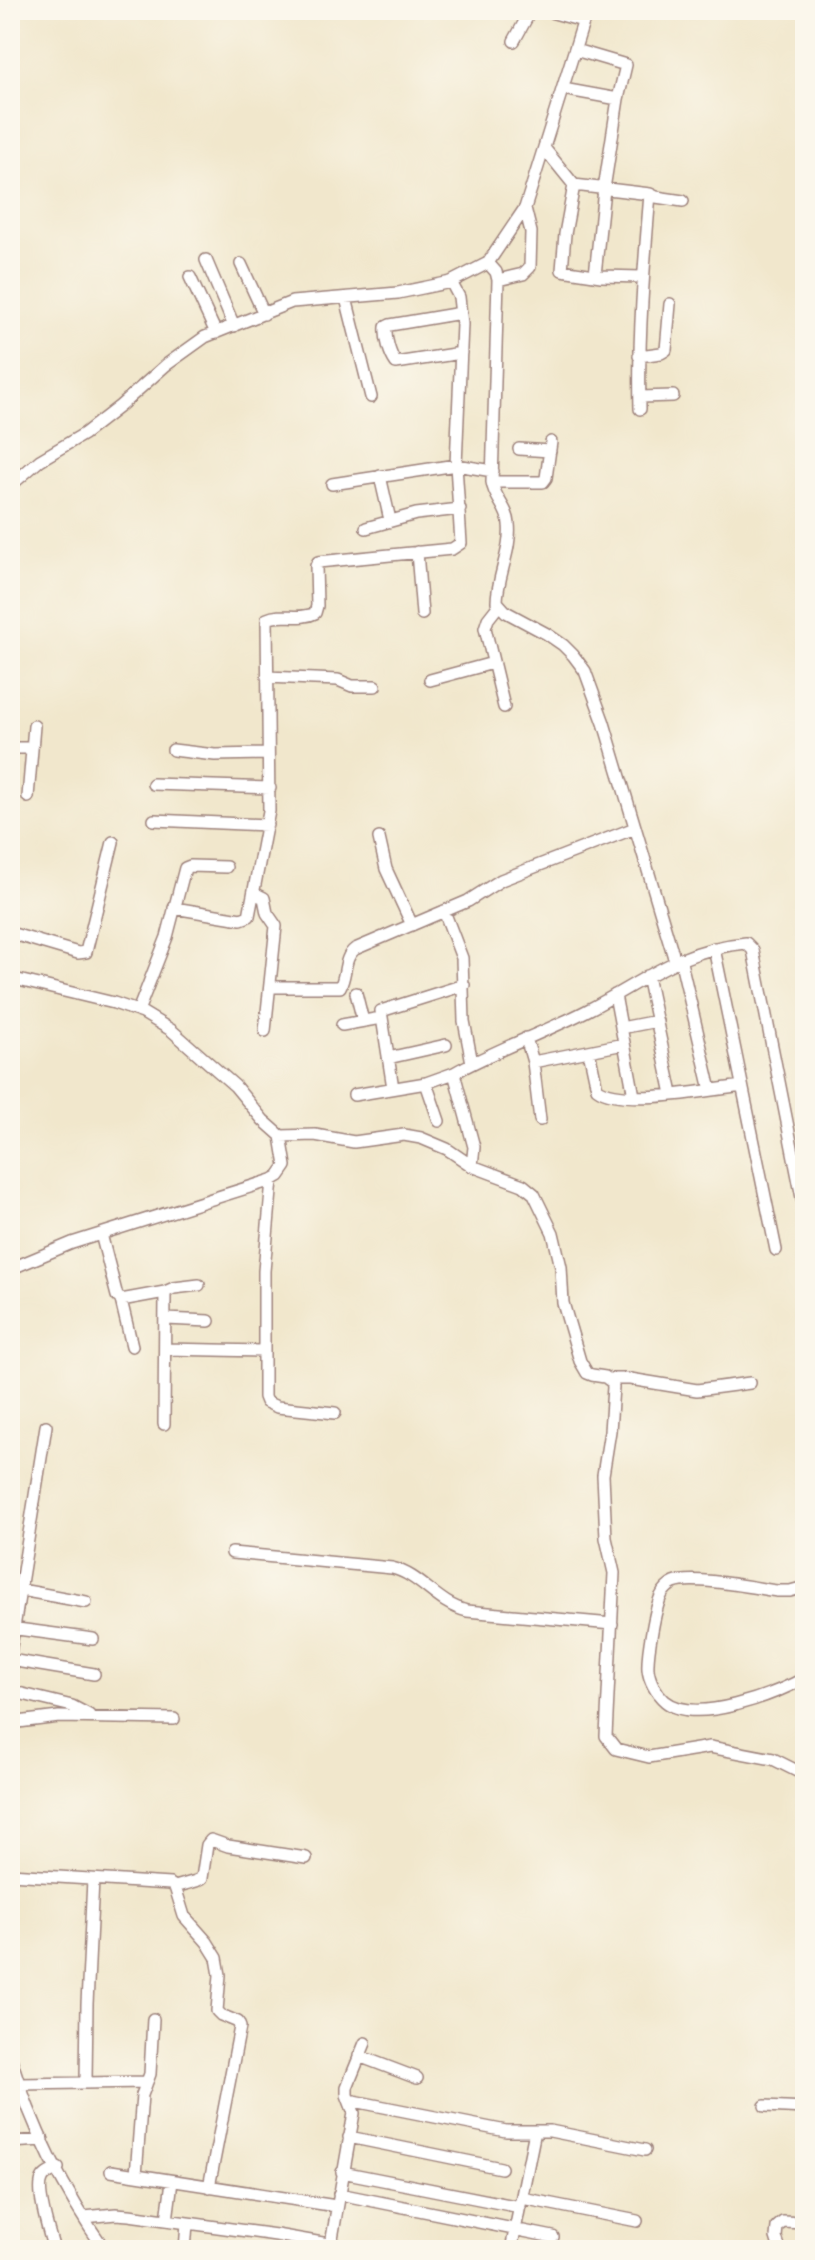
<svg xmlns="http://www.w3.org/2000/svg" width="815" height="2260" font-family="Sriracha,sans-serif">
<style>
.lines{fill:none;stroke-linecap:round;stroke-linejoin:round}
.minor-casing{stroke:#9e837c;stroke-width:14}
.minor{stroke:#fff;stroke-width:11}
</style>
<rect width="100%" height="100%" fill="#fbf7ec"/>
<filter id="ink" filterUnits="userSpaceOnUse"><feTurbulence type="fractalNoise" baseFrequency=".0125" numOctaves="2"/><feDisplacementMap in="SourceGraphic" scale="16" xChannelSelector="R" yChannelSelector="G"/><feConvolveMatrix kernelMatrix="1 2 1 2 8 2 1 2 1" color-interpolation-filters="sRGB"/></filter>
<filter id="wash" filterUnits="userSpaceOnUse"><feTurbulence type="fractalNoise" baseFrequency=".006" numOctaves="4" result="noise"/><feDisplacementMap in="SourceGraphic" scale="32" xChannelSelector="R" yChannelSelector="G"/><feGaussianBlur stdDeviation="1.8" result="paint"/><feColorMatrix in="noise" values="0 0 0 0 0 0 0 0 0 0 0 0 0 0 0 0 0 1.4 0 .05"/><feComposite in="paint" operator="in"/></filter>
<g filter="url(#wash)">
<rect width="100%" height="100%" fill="#f1e7cc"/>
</g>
<g filter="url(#ink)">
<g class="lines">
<defs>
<path id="minor" d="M543,10L583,21
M514,41L531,10
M563,89L618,99L626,65L575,50
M544,148L574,185L650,194L656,197L683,201
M574,185L565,234L562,270L601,276L642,277
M206,260L234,326
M488,263L496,272L498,280L492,482C494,498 508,508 509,524C512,550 497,576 497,602L506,612L547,634L563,645L573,655L585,671L604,723L675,961
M241,264L264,314
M595,275L604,189L618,99
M190,277L216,333
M498,280L523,274L530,267L531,232L525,208
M346,298L371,397
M461,313L390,325L386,327C385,338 390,355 396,363L461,353
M639,356L661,353L666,350L670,304
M640,397L673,396
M640,409C638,337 644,266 650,194
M519,449L550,451
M380,476L390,520
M492,482H543L546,478L551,442
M332,484L456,465L493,471
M10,486L40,460L84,434L120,406L166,365L205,337L292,302L398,293L451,282L488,263L525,208L587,10
M366,528L416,514L460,509
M417,552L422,614
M499,605L488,619L485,628L504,707
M267,677L338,680L352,686H375
M430,680L493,663
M10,748H32
M173,750L215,755L268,754
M153,784L270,788
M28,797L34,726
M154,820L267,825
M379,838L386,869L412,925
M254,893L264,898L267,913L276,926L265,1031
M174,908L241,919L249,916L269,811L267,619C282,612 300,621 315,613L317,606L316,566L318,562L452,549L461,543L456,465L462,324L459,297L451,282
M444,911L462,958L464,1021L472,1063
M10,933L78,953L86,952L113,842
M714,948L776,1250
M680,958L711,1090
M647,976L672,1094
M10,978L114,1003L143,1013L171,1030L235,1086L263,1120L281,1136L315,1135L354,1142L404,1135L421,1138L447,1149L472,1166L523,1185L534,1194L553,1233L561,1267L563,1303L580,1361L587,1373L592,1375L605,1377L612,1382L613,1387L610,1431L603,1475L606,1538L614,1573L606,1736L616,1749L649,1757L710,1747L773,1759L805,1775
M270,987H340C347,975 343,958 355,949L468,901L501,880L635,828
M356,993L363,1021
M615,995L634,1096
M138,1011L167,937L185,868L190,866L226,867
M342,1025L381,1018
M621,1028L657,1021
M526,1038L533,1062L540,1120
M589,1051L597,1088C622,1107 710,1090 742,1086
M388,1058L446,1045
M533,1062L624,1044
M426,1083L439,1121
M393,1088L381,1011L464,985
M354,1095L426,1083L454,1073
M472,1166L474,1147L454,1073C497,1049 544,1033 588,1010C644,981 680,949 746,943L753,950L805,1213
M272,1180L264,1271V1397L266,1402L277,1407L335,1413
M101,1234L117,1296L121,1300L165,1292L164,1424
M10,1269L72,1243L272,1180L279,1176L286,1166L281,1136
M165,1292L174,1288L199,1285
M121,1300L132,1346
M166,1319L209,1321
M165,1349L263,1351
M608,1379H630L697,1390L750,1383
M232,1553L392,1568C421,1575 437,1604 467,1611L612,1624
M805,1587L790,1591H777C755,1588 692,1575 674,1583C669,1585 663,1591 661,1596C655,1609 647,1654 648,1669C649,1680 656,1693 665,1701C695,1726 775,1694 805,1678
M10,1588L86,1602
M10,1628L93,1639
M10,1653L46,1426
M10,1660L94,1674
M10,1691L72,1706L89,1715
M10,1723L59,1717L174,1719
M10,1874L170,1884L175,1887L184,1916L207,1942L217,1958L220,1975L217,2011L221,2015L238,2022L240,2027L209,2187
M175,1887L196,1881L202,1878L207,1845L211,1840L228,1846L306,1858
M10,2056C31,2124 64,2192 105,2250
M359,2056L417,2078
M86,2082L87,2004L93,1880
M20,2084L147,2082
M349,2100L506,2131H550L645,2150
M765,2106L805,2108
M349,2137L501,2168
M10,2142L43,2140
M111,2171L336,2206
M342,2172L520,2207
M136,2175L142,2095L150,2074L153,2019
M339,2194L553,2237
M522,2198L637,2221
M84,2217L116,2214L129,2215L276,2235L363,2250
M167,2220L172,2181
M10,2230H11
M331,2244L354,2113L347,2095V2087L365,2043
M54,2250C50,2236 36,2192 42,2180C44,2174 53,2171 58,2168
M185,2250L187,2223
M511,2250L535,2131
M780,2250L776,2237L777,2227L783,2222L805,2223"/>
</defs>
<use href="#minor" class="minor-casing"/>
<use href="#minor" class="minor"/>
</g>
</g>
<rect width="815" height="2260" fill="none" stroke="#fbf7ec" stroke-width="40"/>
</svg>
